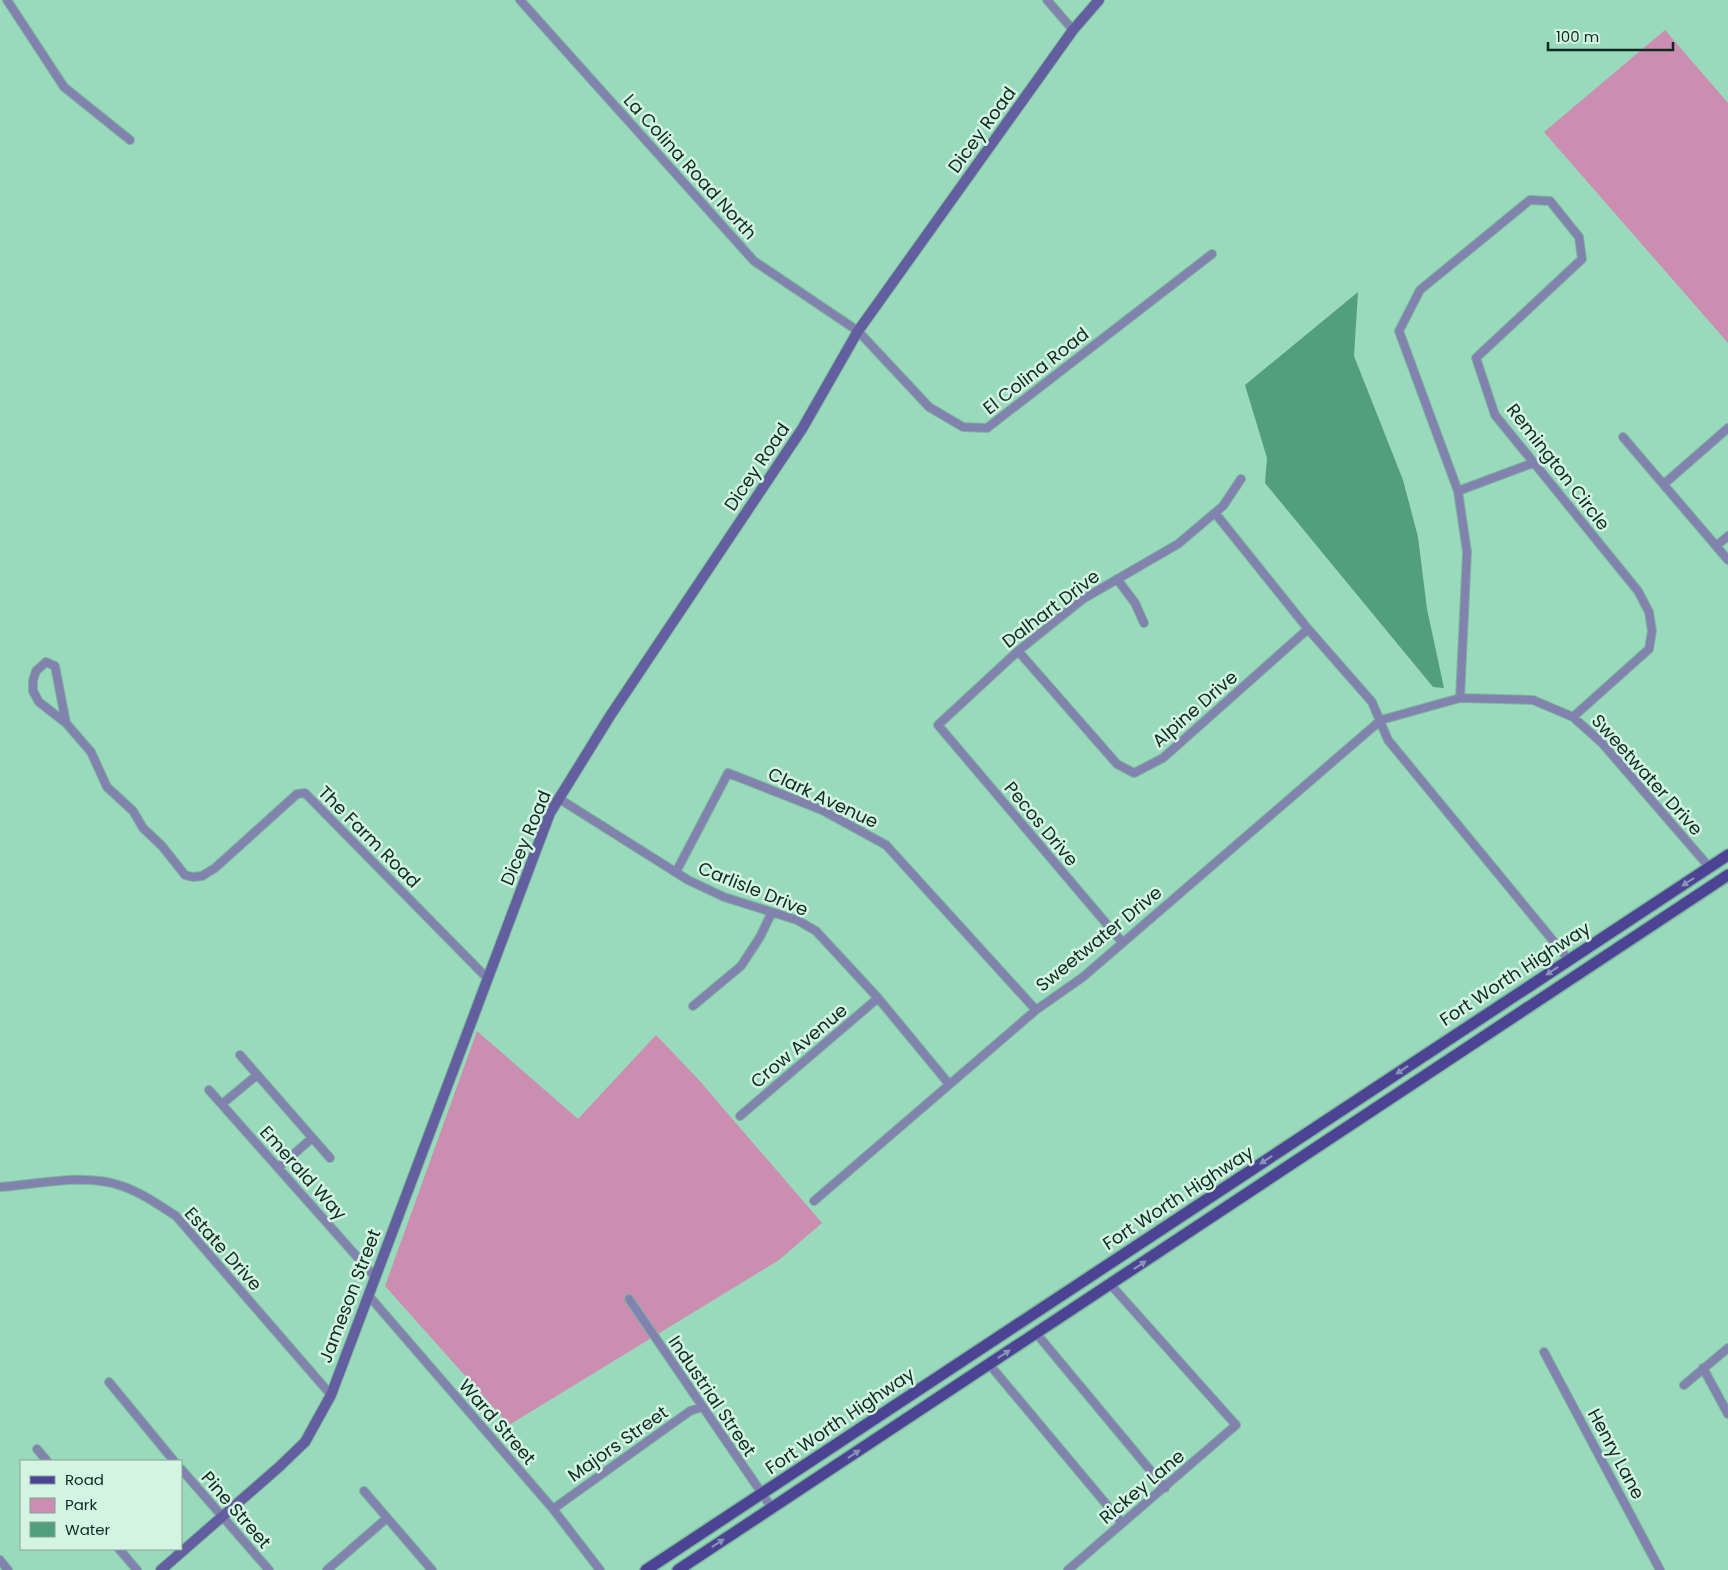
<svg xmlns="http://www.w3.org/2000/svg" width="1728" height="1570" font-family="Poppins,sans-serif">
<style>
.green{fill:#cb8db0}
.water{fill:#529e7f}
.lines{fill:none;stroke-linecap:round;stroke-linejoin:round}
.street-casing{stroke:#7db79d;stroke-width:10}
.secondary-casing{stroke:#7db79d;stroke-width:12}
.primary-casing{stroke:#7db79d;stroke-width:14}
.street{stroke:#8282af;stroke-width:8}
.secondary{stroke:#625ea0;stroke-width:10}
.primary{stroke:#4c4394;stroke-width:11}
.oneway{fill:#8992b8}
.labels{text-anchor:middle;stroke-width:5;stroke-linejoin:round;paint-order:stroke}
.street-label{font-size:18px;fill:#0f2a1f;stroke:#d3f3e3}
</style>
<rect width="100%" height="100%" fill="#99dabc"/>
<path class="green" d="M1665,30L1728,103V343L1544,132Z
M477,1031L578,1119L656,1035L698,1079L822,1223L779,1260L509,1425L385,1286Z"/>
<path class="water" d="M1358,292L1354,356L1403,480L1418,537L1427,609L1444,688L1433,687L1265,483L1267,458L1245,385Z"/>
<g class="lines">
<defs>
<path id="street" d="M7,0L64,87L130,140
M520,0L754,261L858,331L929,407L963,427L987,428L1212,254
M1047,0L1073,30
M1623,437L1728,560
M1664,484L1728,428
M1458,491L1533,463
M1215,513L1308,629L1372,702L1388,740L1569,960
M1716,546L1728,536
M1117,579L1135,603L1144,623
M1018,651L1117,764L1134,773L1163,758L1308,629
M1460,698L1467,552L1458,491L1399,331L1420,290L1530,200L1550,201L1579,237L1582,259L1476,358L1495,415L1638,591L1649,612L1652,631L1649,649L1573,717
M66,723L55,666L46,662L36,671L33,680V691L39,702L66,723L91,752L107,787L133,811L143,828L162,846L185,875L193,877L202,876L215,868L297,794L305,793L487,978
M558,798L688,880L724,897L797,920L816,931L878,998L949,1084
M676,872L728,773L822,810L886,845L1036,1010
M1122,942L938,725L1018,651L1083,599L1178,544L1223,506L1241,479
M693,1006L741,966L760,937L772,912
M240,1055L330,1158
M209,1090L375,1277
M222,1104L257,1075
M740,1116L878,998
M278,1168L312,1138
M0,1187C39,1184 85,1173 122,1186C142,1193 159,1205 176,1216L331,1395
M814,1201L1036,1010L1083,977L1381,720L1460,698L1533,700L1573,717L1602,743L1710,868
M369,1296L553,1509L600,1570
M629,1299L772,1508
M1036,1333L1165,1488
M1544,1352L1660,1570
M989,1364L1122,1523
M1703,1368L1728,1414
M109,1382L174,1461
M1684,1385L1728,1348
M37,1449L47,1461
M181,1469L269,1570
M364,1491L432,1570
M553,1509L690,1411L702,1407
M119,1549L137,1570
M0,1560L8,1570
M327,1570L387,1518
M1068,1570L1236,1425L1110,1284"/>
<path id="secondary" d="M161,1570L279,1467L305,1442L331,1395L550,813L610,716L802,429L858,331L1073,30L1099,0"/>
<path id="primary" d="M646,1570L1728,855
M678,1570L1728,875"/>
</defs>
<use href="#street" class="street-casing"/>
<use href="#secondary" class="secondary-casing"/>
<use href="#primary" class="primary-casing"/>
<use href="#street" class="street"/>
<use href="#secondary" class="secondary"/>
<use href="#primary" class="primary"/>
</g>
<defs><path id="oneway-solid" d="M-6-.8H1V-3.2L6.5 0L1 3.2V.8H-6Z" transform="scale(1.25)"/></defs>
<g class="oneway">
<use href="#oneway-solid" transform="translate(1688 882) rotate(147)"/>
<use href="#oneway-solid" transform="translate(1552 971) rotate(146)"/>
<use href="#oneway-solid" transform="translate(1402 1070) rotate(146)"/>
<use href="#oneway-solid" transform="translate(1266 1160) rotate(147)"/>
<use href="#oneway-solid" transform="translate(1140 1265) rotate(-33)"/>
<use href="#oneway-solid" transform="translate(1004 1354) rotate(-33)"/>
<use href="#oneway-solid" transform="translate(854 1454) rotate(-34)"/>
<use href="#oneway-solid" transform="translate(718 1543) rotate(-33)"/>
</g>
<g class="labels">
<g class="street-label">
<text transform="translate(982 130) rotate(-54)" y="6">Dicey Road</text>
<text transform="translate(690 167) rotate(48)" y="6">La Colina Road North</text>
<text transform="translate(1036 371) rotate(-38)" y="6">El Colina Road</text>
<text transform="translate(757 467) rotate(-56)" y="6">Dicey Road</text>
<text transform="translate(1558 467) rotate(52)" y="6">Remington Circle</text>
<text transform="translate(1051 609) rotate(-37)" y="6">Dalhart Drive</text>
<text transform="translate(1195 709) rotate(-41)" y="6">Alpine Drive</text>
<text transform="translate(1647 775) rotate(48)" y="6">Sweetwater Drive</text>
<text transform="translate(823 798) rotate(25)" y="6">Clark Avenue</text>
<text transform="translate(1041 824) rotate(50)" y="6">Pecos Drive</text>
<text transform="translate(369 837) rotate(45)" y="6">The Farm Road</text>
<text transform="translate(526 838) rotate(-67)" y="6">Dicey Road</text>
<text transform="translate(753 889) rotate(22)" y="6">Carlisle Drive</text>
<text transform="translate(1099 939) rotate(-39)" y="6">Sweetwater Drive</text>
<text transform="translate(1515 974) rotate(-33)" y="6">Fort Worth Highway</text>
<text transform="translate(799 1046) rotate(-40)" y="6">Crow Avenue</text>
<text transform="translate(303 1173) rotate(48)" y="6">Emerald Way</text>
<text transform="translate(1178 1198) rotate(-33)" y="6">Fort Worth Highway</text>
<text transform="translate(223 1249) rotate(48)" y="6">Estate Drive</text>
<text transform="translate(350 1296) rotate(-69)" y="6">Jameson Street</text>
<text transform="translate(712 1396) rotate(56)" y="6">Industrial Street</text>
<text transform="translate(840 1421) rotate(-34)" y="6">Fort Worth Highway</text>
<text transform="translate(497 1422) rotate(49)" y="6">Ward Street</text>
<text transform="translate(618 1444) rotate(-35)" y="6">Majors Street</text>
<text transform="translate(1616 1454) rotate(62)" y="6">Henry Lane</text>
<text transform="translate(1142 1487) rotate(-40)" y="6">Rickey Lane</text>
<text transform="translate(236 1510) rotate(49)" y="6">Pine Street</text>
</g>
</g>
<rect x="20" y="1460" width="162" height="90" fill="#d3f3e3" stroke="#85a395"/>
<rect x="30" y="1476" width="25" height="8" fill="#4c4394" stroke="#85a395"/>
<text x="65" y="1485" font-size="15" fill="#0f2a1f">Road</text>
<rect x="30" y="1498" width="25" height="15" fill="#cb8db0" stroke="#85a395"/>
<text x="65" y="1510" font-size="15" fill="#0f2a1f">Park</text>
<rect x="30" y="1522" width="25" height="15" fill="#529e7f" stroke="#85a395"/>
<text x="65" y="1535" font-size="15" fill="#0f2a1f">Water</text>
<path d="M1548 42v8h125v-8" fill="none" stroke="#0f2a1f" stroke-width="2.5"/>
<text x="1556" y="42" font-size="15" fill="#0f2a1f" stroke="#d3f3e3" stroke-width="4" paint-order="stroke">100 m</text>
</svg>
